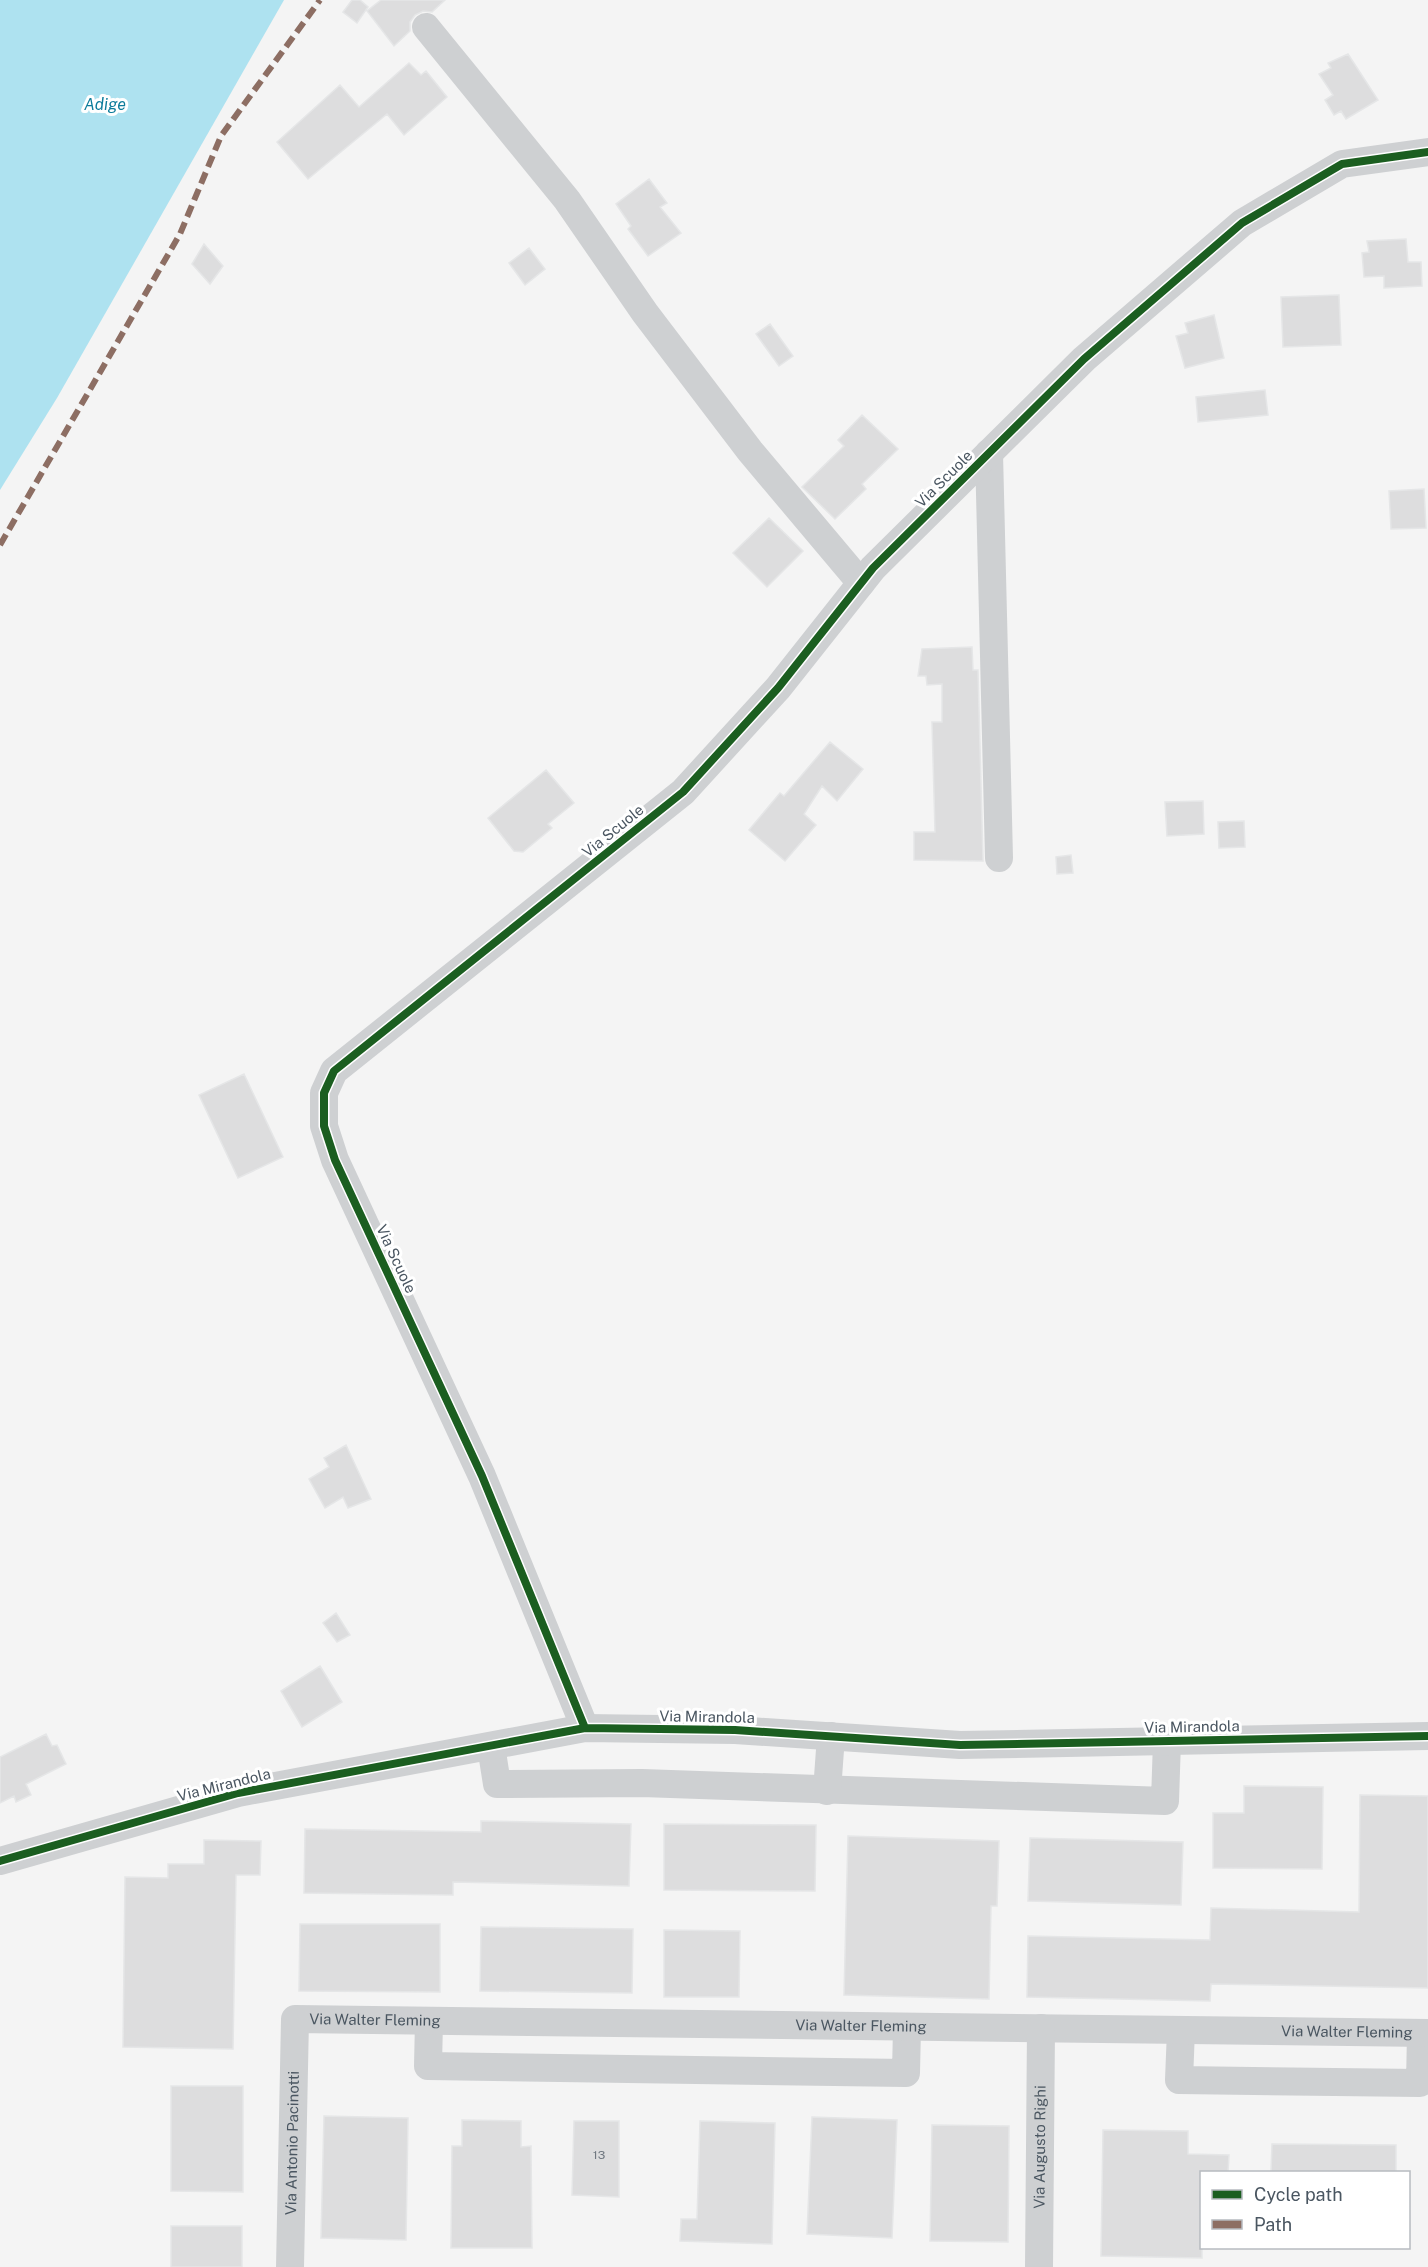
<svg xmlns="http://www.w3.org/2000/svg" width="1428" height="2267" font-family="'Public Sans',sans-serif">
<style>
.water{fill:#aee2f0}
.building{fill:#ddddde;stroke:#e5e6e7;stroke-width:1.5}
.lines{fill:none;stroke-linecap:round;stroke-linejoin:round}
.minor{stroke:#ced0d2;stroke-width:28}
.quiet{stroke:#8d6e63;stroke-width:6;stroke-dasharray:12 6;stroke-linecap:butt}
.cycleway-casing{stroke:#fff;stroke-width:11}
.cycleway{stroke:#1b5e20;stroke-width:8}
.labels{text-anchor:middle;stroke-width:6;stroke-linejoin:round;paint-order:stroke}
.number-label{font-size:12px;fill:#707881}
.street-label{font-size:15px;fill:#4a5661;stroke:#fff}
.water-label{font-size:16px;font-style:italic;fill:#0c7c9b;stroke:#fff}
</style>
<rect width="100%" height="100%" fill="#f4f4f4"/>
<path class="water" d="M0,0H284L57,398L0,490Z"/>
<path class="building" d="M352,0H360L368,7L357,23L343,12Z
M381,0H445L432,12L423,11L415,15L410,22V31L394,46L367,11Z
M1348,54L1378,100L1346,119L1341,111L1334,115L1325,100L1333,95L1319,74L1331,68L1328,63Z
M409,63L421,75L426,71L447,97L404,135L387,114L308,179L277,142L340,85L359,107Z
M649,179L667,203L660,207L681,233L648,256L628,229L631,226L616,204Z
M1406,239L1408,262H1421L1422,286L1384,288V276L1364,277L1362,253L1369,252L1367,241Z
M204,244L223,266L210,284L192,264Z
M529,248L545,269L525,285L509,263Z
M1339,295L1341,345L1283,347L1281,297Z
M1214,315L1224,358L1185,368L1176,336L1188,333L1185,323Z
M770,324L793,356L779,366L756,334Z
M1265,390L1268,415L1198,422L1196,397Z
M862,415L898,449L862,484L866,489L835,519L802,487L844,446L838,440Z
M1424,489L1426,528L1391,529L1389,491Z
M769,518L803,551L767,587L733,553Z
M972,647L973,670H978L983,861L914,860V832H935L932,722H942V684L927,685L926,676H918L922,649Z
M830,742L863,769L837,801L822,786L804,814L816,825L785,861L749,830L780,793L784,796Z
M546,770L574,803L548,824L552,828L523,852L514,851L488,818Z
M1203,801L1204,834L1167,836L1165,802Z
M1244,821L1245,847L1219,848L1218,822Z
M1071,855L1073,873L1057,874L1056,857Z
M244,1074L283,1157L238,1178L199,1095Z
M346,1445L371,1499L348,1508L343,1497L325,1508L309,1479L329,1467L324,1458Z
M336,1613L350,1635L337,1642L323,1623Z
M320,1666L342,1702L302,1727L281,1691Z
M46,1734L52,1746L57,1745L66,1764L26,1784L31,1795L16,1802L14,1796L0,1803V1757Z
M1244,1786L1323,1787L1322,1869L1213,1868V1813H1244Z
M1360,1795L1428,1796V1988L1211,1984L1210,2001L1027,1997L1028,1936L1210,1940L1211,1908L1359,1912Z
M481,1821L631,1824L629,1886L453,1882V1895L304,1893L305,1829L481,1832Z
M664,1824L816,1825L815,1891L664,1890Z
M848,1836L999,1841L997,1906H991L989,1999L844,1995Z
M1030,1838L1183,1842L1181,1905L1028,1901Z
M204,1840L261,1841L260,1875H236L233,2049L123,2047L125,1877L168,1878V1864H204Z
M300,1924H440V1992L299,1991Z
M481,1927L633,1929L632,1993L480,1991Z
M664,1930L740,1931L739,1997H664Z
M171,2086H243V2192L171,2191Z
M324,2116L408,2118L406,2240L321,2238Z
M812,2117L897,2120L892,2238L807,2234Z
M462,2120L521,2121V2147L531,2146L532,2248H451L452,2146H462Z
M574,2121H619V2197L572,2195Z
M700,2121L775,2123L772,2244L680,2241L681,2219H697Z
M932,2125L1009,2126L1008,2242L930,2241Z
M1103,2130L1188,2131V2154L1229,2155L1228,2172H1202V2258L1101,2256Z
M1272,2144L1396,2145V2172H1271Z
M171,2226H242V2267H171Z"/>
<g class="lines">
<g class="minor">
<path d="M426,27L567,200L645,313L750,451L861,583"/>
<path d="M989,453L999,858"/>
<path d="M585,1728L482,1476L335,1160L324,1126V1093L334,1071L683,792L778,688L873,568L1084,359L1242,223L1342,164L1428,152"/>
<path d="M491,1746L497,1784L642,1783L1165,1801L1167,1741"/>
<path d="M827,1791L831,1736"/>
<path d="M0,1861L238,1793L585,1728L735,1730L960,1745L1428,1736"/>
<path d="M429,2021L428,2066L906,2073L907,2027"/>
<path d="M1181,2030L1179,2080L1420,2083L1421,2033"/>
<path id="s1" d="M290,2267L295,2019L1428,2033"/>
<path id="s2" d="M1039,2267L1041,2028"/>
</g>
<path class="quiet" d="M0,545L180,234L221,136L320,0"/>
<defs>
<path id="cycleway" d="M585,1728L482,1476L335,1160L324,1126V1093L334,1071L683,792L778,688L873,568L1084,359L1242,223L1342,164L1428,152
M0,1861L238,1793L585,1728L735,1730L960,1745L1428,1736"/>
</defs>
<use href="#cycleway" class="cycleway-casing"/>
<use href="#cycleway" class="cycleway"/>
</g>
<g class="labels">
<g class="number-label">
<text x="599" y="2159">13</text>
</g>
<g class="street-label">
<text transform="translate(944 479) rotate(-45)" y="5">Via Scuole</text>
<text transform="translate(613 831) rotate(-39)" y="5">Via Scuole</text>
<text transform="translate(396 1259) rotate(65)" y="5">Via Scuole</text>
<text transform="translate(707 1717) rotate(1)" y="5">Via Mirandola</text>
<text transform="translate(1192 1727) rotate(-1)" y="5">Via Mirandola</text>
<text transform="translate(224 1785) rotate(-14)" y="5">Via Mirandola</text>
<text dy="5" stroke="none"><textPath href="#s1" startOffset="328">Via Walter Fleming</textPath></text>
<text dy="5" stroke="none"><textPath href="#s1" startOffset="814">Via Walter Fleming</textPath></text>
<text dy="5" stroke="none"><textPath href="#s1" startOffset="1300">Via Walter Fleming</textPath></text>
<text dy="5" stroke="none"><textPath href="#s1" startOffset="124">Via Antonio Pacinotti</textPath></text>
<text dy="5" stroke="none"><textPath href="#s2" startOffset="120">Via Augusto Righi</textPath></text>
</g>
<g class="water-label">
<text x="105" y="110">Adige</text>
</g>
</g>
<rect x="1200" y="2171" width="210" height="78" fill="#ffffff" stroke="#b7bbc0" stroke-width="1.5"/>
<rect x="1212" y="2190" width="30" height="9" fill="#1b5e20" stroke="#b7bbc0" stroke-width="1.5"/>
<text x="1254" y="2201" font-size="18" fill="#4a5661">Cycle path</text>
<rect x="1212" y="2220" width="30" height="9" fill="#8d6e63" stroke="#b7bbc0" stroke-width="1.5"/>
<text x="1254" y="2231" font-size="18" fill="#4a5661">Path</text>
</svg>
